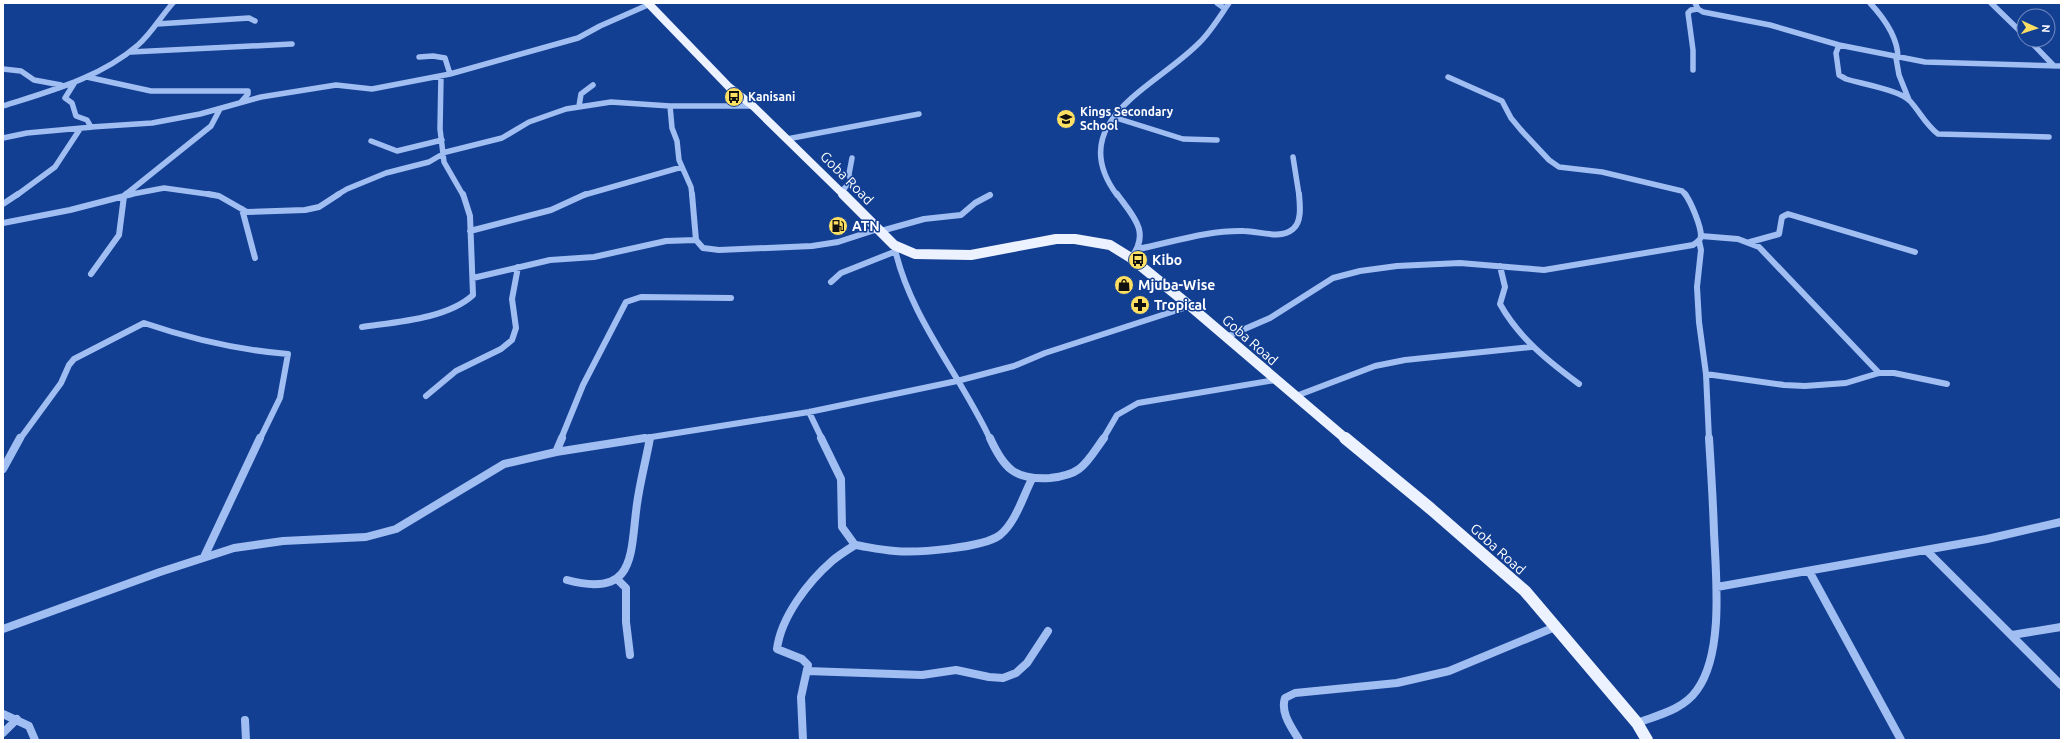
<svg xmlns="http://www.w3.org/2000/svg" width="2064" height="743" font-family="Ubuntu,sans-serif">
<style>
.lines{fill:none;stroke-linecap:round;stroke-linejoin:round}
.minor-far2{stroke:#a1bef2;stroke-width:5.5}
.minor-far1{stroke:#a1bef2;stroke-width:6}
.minor{stroke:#a1bef2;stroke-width:8}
.major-far2{stroke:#ecf2ff;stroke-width:8}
.major-far1{stroke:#ecf2ff;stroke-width:10}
.major{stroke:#ecf2ff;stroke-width:12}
.labels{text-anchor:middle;stroke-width:3;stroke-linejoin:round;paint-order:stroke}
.far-poi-label{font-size:12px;font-weight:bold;fill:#fff;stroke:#133f93;text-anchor:start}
.street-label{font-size:14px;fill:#fff;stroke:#133f93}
.poi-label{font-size:14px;font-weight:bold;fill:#fff;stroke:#133f93;text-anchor:start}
</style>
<rect width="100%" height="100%" fill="#133f93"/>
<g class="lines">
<path class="minor-far2" d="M1217,3L1224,8
M1695,3L1698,9L1703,12L1770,25L1839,45L1925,62L2061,66
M1870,3C1884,18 1898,37 1898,58
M1991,3L2024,35
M157,24L249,18L255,21
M2029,40L2054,66
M1839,45L1836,53L1839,75L1846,79C1862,84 1899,90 1910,101C1920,112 1926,125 1938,134L2049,137
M131,52L292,44
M419,57L433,56L445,58L450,74
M1896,58L1899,75L1909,100
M3,69L21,71L34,80L61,85
M1693,70V50L1688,13L1691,10L1698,9
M441,76L440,129L444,162L463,195
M87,77L151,91H248V94L241,102
M1448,77L1502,101L1511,118L1521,130L1549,160L1559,167L1602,172L1682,191L1686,195
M75,82L65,98L72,103L76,116L87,120L91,127L152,123L200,114L261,97L336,85L372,89L450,74L578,38L600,26L650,4
M3,106C50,91 100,78 138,45C152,33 161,16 173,3
M579,106L581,94L593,85
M670,106L672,128L677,141L679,160L691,187L692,195
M1113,117L1183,139L1217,140
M3,138L27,133L93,127
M787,139L919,114
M371,141L397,151L442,140
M1293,157L1299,195
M841,192L851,181L849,174L852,158
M17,195L55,167L80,129
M125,195L211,126L220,109
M127,195L164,188L214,195
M337,195L347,189L386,173L429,162L446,152L502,138L529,122L566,109L611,102L670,106H753
M584,195L682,167
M1117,195C1062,121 1158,86 1200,42C1211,31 1220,16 1229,3"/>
<path class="minor-far1" d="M208,194L219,196L247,212L305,210L319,207L339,194
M692,194L696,240L703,248L719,250L812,246L838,242L878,229
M1117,194C1133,216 1151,232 1131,258
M3,204L18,194
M242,209L255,258
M3,223L70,210L132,194
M470,231L551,210L586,194
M881,231L924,219L961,215L975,203L990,195
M1701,236L1738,239L1759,247L1879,373
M1699,241L1701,250L1697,287L1699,322L1706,374L1709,439
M1750,242L1779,234L1782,217L1788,214L1915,252
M894,245C909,317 960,374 990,439
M1138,249C1173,242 1208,230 1244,231C1259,231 1280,240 1293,229C1302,222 1300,205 1299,194
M1500,266L1505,287L1500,304C1519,338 1548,361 1579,384
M91,274L119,235L124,196L126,194
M473,278L550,260L594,257L666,241L696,240
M831,282L841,273L894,252
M362,327C396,322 447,319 473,295L470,216L463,194
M1226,337L1270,318L1333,278L1360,271L1397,266L1460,263L1544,270L1693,245C1696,243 1701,240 1701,236C1701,226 1691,202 1685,194
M1706,374L1784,385L1805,386L1846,383L1879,373H1894L1947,384
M426,396L456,371L501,349L512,340L516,328L512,299L518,267
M1296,396L1375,366L1405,360L1531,347
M809,412L822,439
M20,439L61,383L69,365L74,359L144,323C191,339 238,350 288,354L280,398L260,439
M561,439L583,385L626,302L641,297L731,298
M639,439L809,412L957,381L1014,366L1045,353L1190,306
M650,439V437
M1103,439L1117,415L1138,403L1275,380"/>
<path class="minor" d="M821,438L841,479L842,527L855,545C868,547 881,550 895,551C917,553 983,548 1000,535C1016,522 1023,496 1032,479
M990,438C1004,469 1015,480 1050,478C1059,477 1071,475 1079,469C1089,462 1097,447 1104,438
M556,452L562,438
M3,469L20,438
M1926,550L2061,685
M204,557L260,438
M1809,571L1901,740
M617,579L626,588V622L630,655
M567,580C637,599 630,553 637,504C640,482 646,460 650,438
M1717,587L1987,539L2061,522
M3,629L160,572L234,548L283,541L366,537L396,529L504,464L556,452L645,438
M2012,635L2061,627
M807,671L922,675L956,670L989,677L1003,678L1016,673L1027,663L1048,631
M3,714L29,726L35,740
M245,720L246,740
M1637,723C1658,715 1683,710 1697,690C1724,653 1716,577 1714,532C1713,501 1711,469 1709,438
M3,733L17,719
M803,740L801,697L808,665L802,659L777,649C781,617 808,582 832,561C839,555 847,550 855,545
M1299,740C1292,728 1280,713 1285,698L1295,693L1397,683L1449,671L1555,627"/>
<path class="major-far2" d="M648,3L729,87L753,106L844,195"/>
<path class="major-far1" d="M843,194L894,245L915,254L971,255L1056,239H1075L1110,245L1131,258L1190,306L1346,439"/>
<path class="major" d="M1345,438L1431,509L1525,591L1637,723L1647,740"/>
</g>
<defs>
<symbol id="bus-disc" viewBox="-11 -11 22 22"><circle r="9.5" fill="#ffe062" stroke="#133f93"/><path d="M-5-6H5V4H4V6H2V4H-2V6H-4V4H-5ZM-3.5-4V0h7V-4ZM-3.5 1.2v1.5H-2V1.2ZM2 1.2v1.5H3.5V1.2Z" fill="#111"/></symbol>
<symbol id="school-disc" viewBox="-11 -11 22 22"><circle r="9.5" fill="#ffe062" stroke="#133f93"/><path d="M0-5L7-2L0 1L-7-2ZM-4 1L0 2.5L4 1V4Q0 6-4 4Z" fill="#111"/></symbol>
<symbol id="fuel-disc" viewBox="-11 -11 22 22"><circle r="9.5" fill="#ffe062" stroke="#133f93"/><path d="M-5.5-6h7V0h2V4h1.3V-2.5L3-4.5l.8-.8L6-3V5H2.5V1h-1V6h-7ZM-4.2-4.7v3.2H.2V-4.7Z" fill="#111"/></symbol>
<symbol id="shop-disc" viewBox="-11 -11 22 22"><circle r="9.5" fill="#ffe062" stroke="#133f93"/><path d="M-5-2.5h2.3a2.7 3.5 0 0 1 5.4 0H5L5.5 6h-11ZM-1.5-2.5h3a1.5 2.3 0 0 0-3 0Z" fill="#111"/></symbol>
<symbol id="pharmacy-disc" viewBox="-11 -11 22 22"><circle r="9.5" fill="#ffe062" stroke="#133f93"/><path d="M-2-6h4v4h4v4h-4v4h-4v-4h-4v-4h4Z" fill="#111"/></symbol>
</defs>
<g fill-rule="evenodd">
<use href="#bus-disc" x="723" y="86" width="22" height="22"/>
<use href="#school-disc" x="1055" y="108" width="22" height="22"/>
<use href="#fuel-disc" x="827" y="215" width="22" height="22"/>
<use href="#bus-disc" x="1127" y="249" width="22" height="22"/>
<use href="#shop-disc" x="1113" y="274" width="22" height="22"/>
<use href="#pharmacy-disc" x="1129" y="294" width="22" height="22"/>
</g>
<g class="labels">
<g class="far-poi-label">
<text x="748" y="101">Kanisani</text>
<text x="1080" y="116">Kings Secondary<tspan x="1080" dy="14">School</tspan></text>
</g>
<g class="street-label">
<text transform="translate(847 178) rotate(45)" y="5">Goba Road</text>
<text transform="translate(1250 340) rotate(41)" y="5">Goba Road</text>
<text transform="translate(1498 549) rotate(42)" y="5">Goba Road</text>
</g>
<g class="poi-label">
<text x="852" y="231">ATN</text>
<text x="1152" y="265">Kibo</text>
<text x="1138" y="290">Mjuba-Wise</text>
<text x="1154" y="310">Tropical</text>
</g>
</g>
<rect width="2064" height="743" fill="none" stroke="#ffffff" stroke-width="8"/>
<g transform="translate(2036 28) rotate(93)"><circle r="19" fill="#133f93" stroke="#718cbe"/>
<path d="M0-3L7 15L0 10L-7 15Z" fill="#ffe062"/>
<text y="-6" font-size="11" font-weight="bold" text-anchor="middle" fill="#ffffff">N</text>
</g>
</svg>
